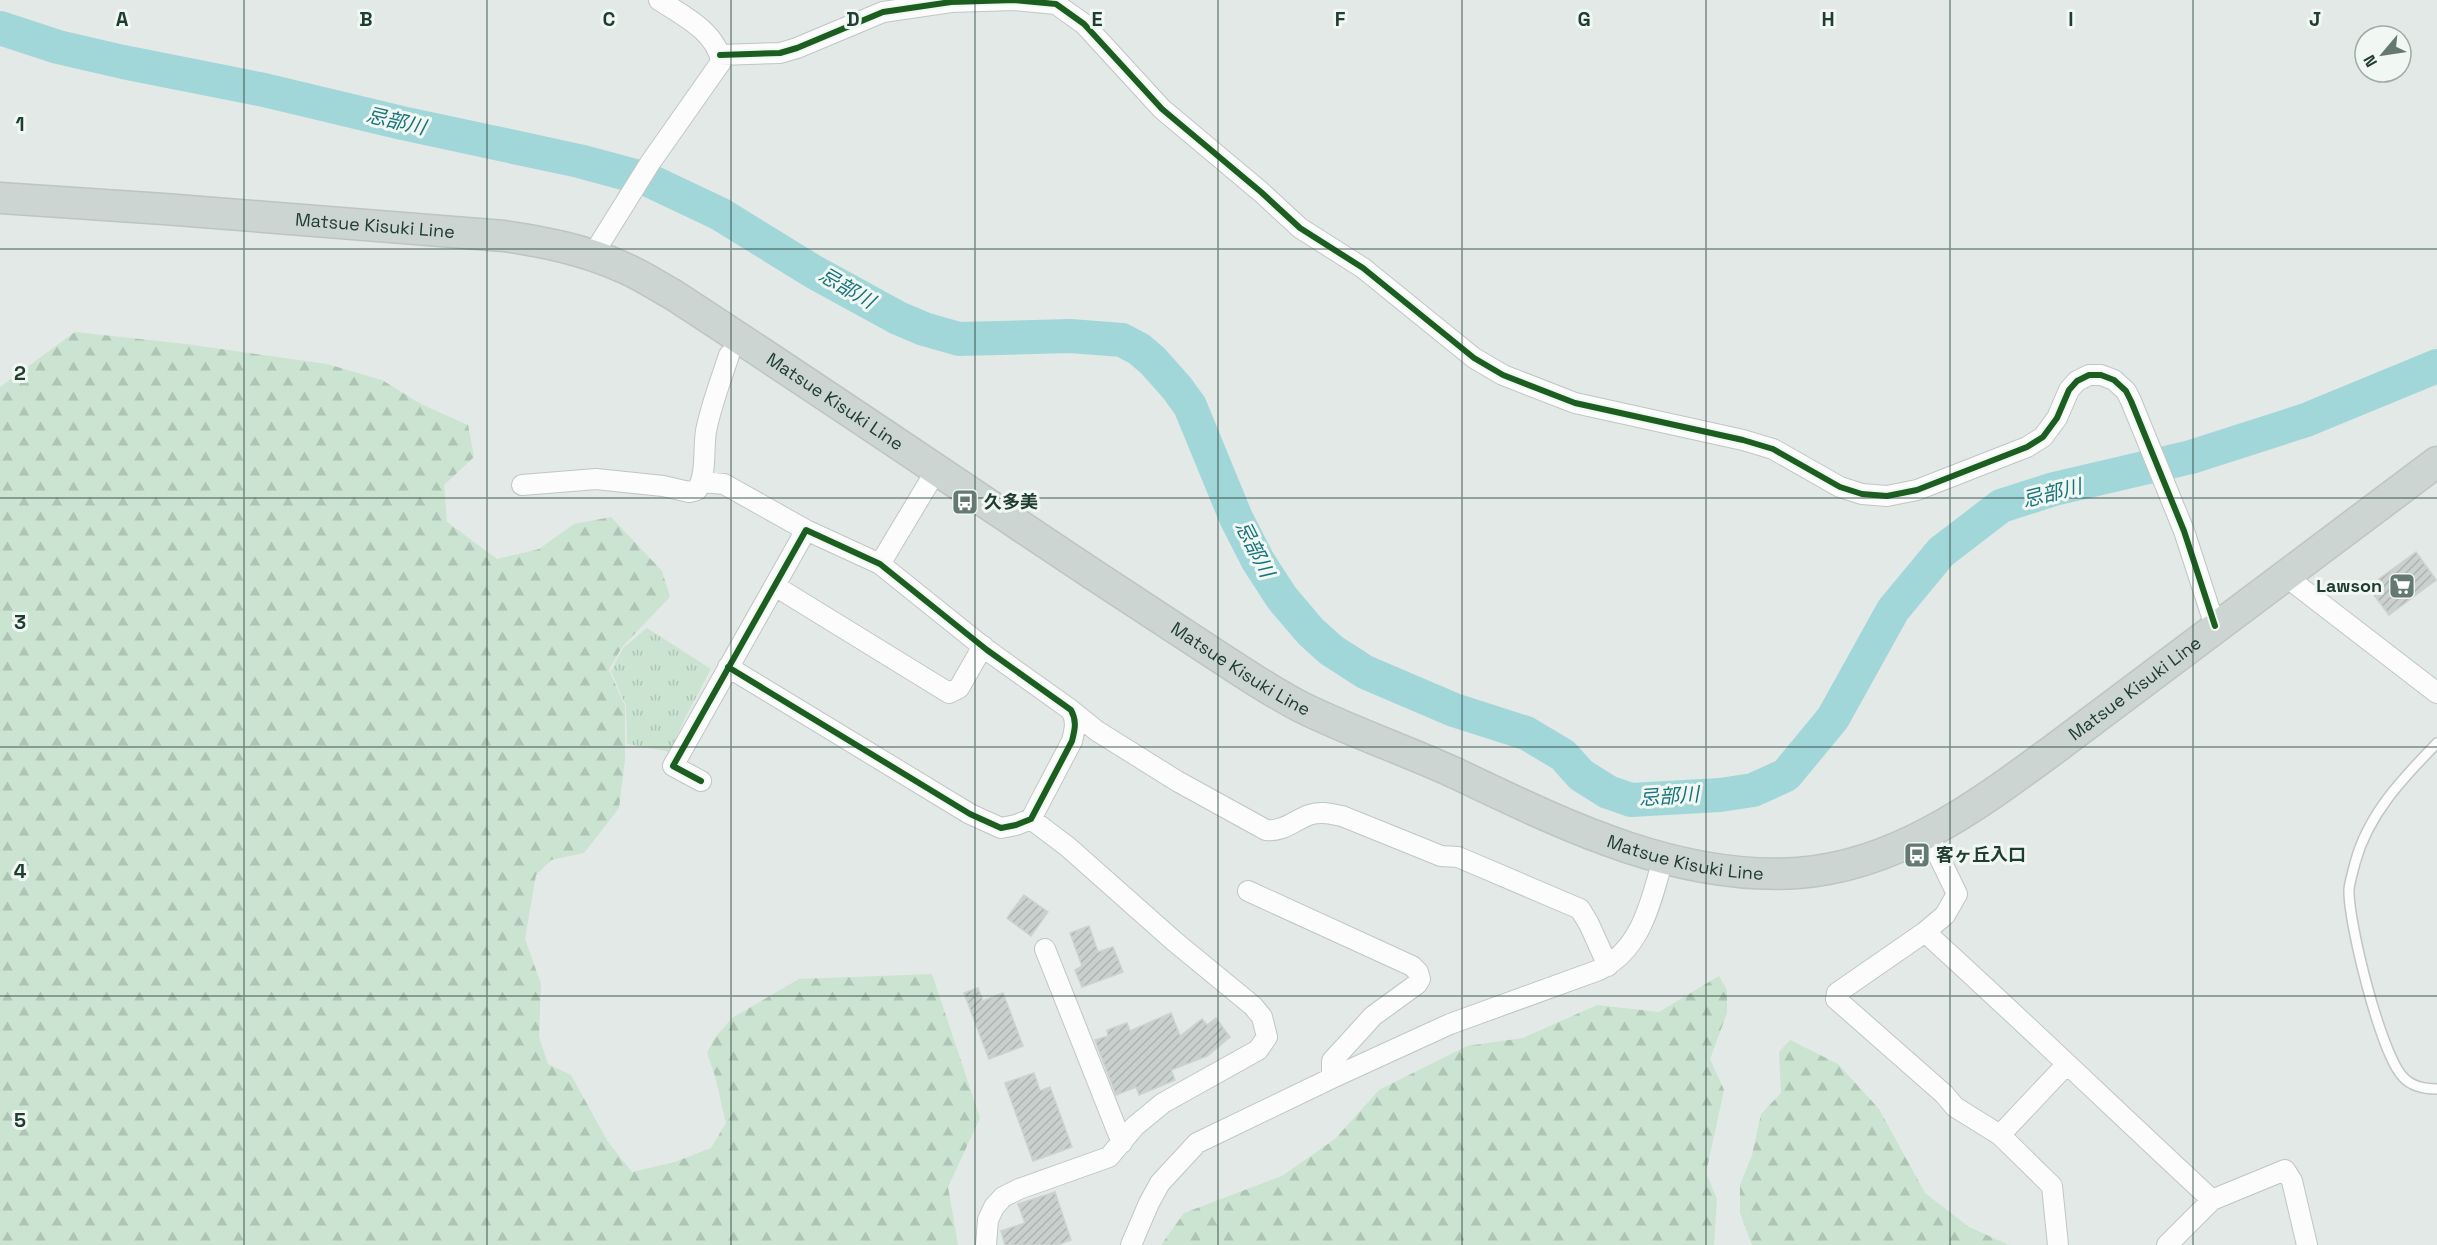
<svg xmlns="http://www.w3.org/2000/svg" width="2437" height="1245" font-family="'Space Grotesk','Noto Sans JP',sans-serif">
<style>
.forest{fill:url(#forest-firs)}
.park{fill:url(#park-tufts)}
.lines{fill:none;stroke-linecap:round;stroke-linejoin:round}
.river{stroke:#a2d7d9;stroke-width:34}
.building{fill:url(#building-hatch);stroke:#cbd2cf;stroke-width:1.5}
.lane-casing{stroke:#c0c6c3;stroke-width:12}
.street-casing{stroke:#c0c6c3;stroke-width:22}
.primary-casing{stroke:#bbc5c2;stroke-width:33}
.lane{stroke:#fbfcfb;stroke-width:9}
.street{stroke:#fbfcfb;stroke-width:20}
.primary{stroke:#cdd5d2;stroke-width:30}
.cycleway-casing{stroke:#f1f8f4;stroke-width:10}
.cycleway{stroke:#1b5e20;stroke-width:6}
.grid{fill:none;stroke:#203d32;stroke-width:1.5;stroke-opacity:0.55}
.labels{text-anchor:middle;stroke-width:6;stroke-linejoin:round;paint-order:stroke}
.street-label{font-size:18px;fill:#203d32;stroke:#f1f8f4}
.poi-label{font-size:18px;font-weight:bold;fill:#203d32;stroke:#f1f8f4;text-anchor:start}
.water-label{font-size:20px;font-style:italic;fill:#18747b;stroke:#f1f8f4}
.grid-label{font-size:20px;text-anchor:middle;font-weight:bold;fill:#203d32;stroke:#f1f8f4;stroke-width:6;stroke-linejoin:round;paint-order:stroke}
</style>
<defs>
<pattern id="forest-firs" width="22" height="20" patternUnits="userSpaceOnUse" patternTransform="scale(1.5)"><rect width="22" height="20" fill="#cbe3d1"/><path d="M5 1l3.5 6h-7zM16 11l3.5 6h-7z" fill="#aec4b4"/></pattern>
<pattern id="park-tufts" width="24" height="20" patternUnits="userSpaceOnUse" patternTransform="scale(1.5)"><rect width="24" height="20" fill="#cbe3d1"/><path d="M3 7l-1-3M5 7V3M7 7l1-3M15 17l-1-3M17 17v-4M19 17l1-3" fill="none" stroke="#aec4b4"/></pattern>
<pattern id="building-hatch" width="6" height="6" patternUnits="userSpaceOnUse" patternTransform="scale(1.5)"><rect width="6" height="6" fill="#cad0cd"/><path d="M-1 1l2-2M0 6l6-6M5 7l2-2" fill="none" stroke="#adb4b0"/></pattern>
</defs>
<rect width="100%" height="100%" fill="#e3e9e6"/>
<path class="forest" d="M75,332L186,344L327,364L382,380L421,404L468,425L474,457L444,485L447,522L497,559L539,549L574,524L611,517L662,571L670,597L622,647L609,670L625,706V759L619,808L584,853L551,860L536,875L525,939L541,984L539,1037L548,1064L571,1075L608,1142L632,1172L675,1162L711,1148L726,1123L715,1076L707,1053L714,1039L732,1018L799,979L932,974L980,1118L948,1187L958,1245H0V387Z
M1719,976L1727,990V1013L1710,1059L1724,1090L1706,1173L1717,1199L1714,1245H1161L1184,1213L1282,1176L1335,1139L1379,1090L1467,1046L1523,1038L1597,1005L1659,1012Z
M1790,1040L1838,1064L1879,1109L1925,1193L1969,1227L2009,1245H1752L1740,1213V1185L1752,1155L1761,1114L1781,1093L1779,1052Z"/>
<path class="park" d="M647,628L711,669L685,718L670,752L627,744L626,706L611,671L623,648Z"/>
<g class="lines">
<path class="river" d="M0,28L58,47L123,62L264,90L402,123L579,161L646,179L720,214L814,272L898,318L924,329L959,339L1070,336L1122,340L1139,349L1153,361L1177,388L1190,406L1236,518L1258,561L1282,598L1311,632L1331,650L1365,672L1454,710L1526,733L1563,755L1581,775L1608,792L1631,800L1720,795L1753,790L1786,775L1833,718L1893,610L1941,552L2001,506L2054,489L2191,457L2306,420L2437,366"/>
</g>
<path class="building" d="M2416,552L2436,580L2389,615L2370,590L2381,582L2379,579Z
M1024,895L1048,912L1031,936L1007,918Z
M1089,926L1098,952L1113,947L1123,972L1082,987L1075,970L1082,966L1070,933Z
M978,988L983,1001L1003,993L1023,1046L989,1059L964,993Z
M1171,1013L1180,1036L1202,1019L1207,1025L1216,1018L1230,1037L1207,1056L1171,1070L1175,1080L1139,1095L1136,1087L1116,1095L1095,1040L1108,1036L1107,1030L1127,1023L1130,1031Z
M1034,1073L1040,1091L1050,1087L1072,1147L1033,1161L1005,1083Z
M1055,1192L1071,1240L1057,1245H1005L1001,1231L1025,1223L1018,1204Z"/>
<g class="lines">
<defs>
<path id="lane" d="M2437,743C2403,778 2368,814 2355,863C2353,871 2350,881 2349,889C2348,923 2381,1054 2403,1077C2412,1087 2425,1089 2437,1089"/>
<path id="street" d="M720,55L780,53L797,48L883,12L951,2L1014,0L1056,4L1084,24L1162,109L1261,192L1300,228L1363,268L1474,358L1503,375L1575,403L1743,440L1773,449L1840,487L1862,494L1887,496L1917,490L2027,447L2043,437L2057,418L2069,390L2077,381L2089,375H2101L2114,380L2126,391L2131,401L2184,531L2215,626
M592,256L650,163L721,62C717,32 682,15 659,0
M702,482L724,484L806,530
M522,485L596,479L663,486L689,492L697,490C707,474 703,449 706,431C711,405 721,380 729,355
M880,564L937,469
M2284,575L2437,693
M775,586L949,693L959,688L983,646
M1071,710L1097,731L1177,781L1266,830C1283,832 1293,821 1309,815C1320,811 1331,814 1342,816L1441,856L1458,857L1580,909L1589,924L1608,966
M701,781L673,766L806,530L880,564L987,650L1071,710C1077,721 1075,729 1072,741L1031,819L1016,825L1001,828L970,814L728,667
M1928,834L1957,894L1945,915L1925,932L1837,993L1836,999L1944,1094L1955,1107L2000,1135L2052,1186L2058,1245
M1248,891L1412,966L1418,972L1420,979L1417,984L1373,1016L1332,1061V1078
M1925,932C2022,1020 2116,1111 2212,1200L2167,1245
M1045,949L1122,1143
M2000,1135L2066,1065
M2212,1200L2285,1170L2292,1181L2307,1245
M986,1245L988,1220L994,1207L1003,1197L1019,1189L1109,1157L1135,1126L1163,1103L1258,1050L1267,1037L1262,1017L1253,1006L1174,941L1068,847L1031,819
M1131,1245L1149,1203L1160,1183L1197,1143L1332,1078L1450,1024L1599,970C1642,949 1651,901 1663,859"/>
<g id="primary">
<path id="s1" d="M0,198L164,209L504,236C545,242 585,250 622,267C639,274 656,285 672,294C812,385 951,480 1091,573C1132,600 1174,627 1216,655C1244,673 1273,693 1303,708C1352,732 1405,750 1455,773C1562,824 1676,881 1798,873C1895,866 1974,808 2049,753L2437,462"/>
</g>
</defs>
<use href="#lane" class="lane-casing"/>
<use href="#street" class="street-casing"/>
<use href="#primary" class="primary-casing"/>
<use href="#lane" class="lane"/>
<use href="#street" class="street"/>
<use href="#primary" class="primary"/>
<defs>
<path id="cycleway" d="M720,55L780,53L797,48L883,12L951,2L1014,0L1056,4L1084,24L1162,109L1261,192L1300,228L1363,268L1474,358L1503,375L1575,403L1743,440L1773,449L1840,487L1862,494L1887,496L1917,490L2027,447L2043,437L2057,418L2069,390L2077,381L2089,375H2101L2114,380L2126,391L2131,401L2184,531L2215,626
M701,781L673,766L806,530L880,564L987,650L1071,710C1077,721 1075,729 1072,741L1031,819L1016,825L1001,828L970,814L728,667"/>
</defs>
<use href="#cycleway" class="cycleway-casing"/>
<use href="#cycleway" class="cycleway"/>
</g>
<path class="grid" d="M244,0V1245M487,0V1245M731,0V1245M975,0V1245M1218,0V1245M1462,0V1245M1706,0V1245M1950,0V1245M2193,0V1245M0,249H2437M0,498H2437M0,747H2437M0,996H2437"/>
<defs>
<symbol id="bus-square" viewBox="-11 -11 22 22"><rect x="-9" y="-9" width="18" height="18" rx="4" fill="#647971" stroke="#f1f8f4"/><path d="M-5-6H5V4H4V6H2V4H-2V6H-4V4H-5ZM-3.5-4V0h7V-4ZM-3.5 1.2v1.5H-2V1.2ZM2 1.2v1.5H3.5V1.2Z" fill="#fff"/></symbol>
<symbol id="supermarket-square" viewBox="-11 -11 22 22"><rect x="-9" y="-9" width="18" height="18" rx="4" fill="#647971" stroke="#f1f8f4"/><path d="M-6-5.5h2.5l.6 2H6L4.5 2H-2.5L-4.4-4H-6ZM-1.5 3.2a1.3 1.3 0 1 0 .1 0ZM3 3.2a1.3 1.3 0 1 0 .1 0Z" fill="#fff"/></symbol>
</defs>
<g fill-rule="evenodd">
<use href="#bus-square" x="950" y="487" width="30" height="30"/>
<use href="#supermarket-square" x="2387" y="571" width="30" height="30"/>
<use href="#bus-square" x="1902" y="840" width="30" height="30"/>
</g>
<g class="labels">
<g class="street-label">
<text dy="6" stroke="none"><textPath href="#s1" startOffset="376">Matsue Kisuki Line</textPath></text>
<text dy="6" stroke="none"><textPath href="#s1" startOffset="880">Matsue Kisuki Line</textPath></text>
<text dy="6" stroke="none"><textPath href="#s1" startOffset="1366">Matsue Kisuki Line</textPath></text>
<text dy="6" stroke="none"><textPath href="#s1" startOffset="2356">Matsue Kisuki Line</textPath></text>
<text dy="6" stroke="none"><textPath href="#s1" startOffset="1852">Matsue Kisuki Line</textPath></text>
</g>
<g class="poi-label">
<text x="984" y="508">久多美</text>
<text x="2382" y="592" text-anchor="end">Lawson</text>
<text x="1936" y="861">客ヶ丘入口</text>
</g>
<g class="water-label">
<text transform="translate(396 121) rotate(13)" y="7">忌部川</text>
<text transform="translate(847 288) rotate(30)" y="7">忌部川</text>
<text transform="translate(2052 493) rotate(-14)" y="7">忌部川</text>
<text transform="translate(1255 549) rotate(63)" y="7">忌部川</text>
<text transform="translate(1669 796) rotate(-4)" y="7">忌部川</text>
</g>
</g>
<g class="grid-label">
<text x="122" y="26">A</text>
<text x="366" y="26">B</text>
<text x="609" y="26">C</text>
<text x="853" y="26">D</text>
<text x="1097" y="26">E</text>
<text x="1340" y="26">F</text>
<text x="1584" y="26">G</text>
<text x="1828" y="26">H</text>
<text x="2071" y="26">I</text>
<text x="2315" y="26">J</text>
<text x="20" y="131">1</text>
<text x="20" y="380">2</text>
<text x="20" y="629">3</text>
<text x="20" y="878">4</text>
<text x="20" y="1127">5</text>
</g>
<g transform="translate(2383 54) rotate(241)"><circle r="28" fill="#f1f8f4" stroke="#9dada6" stroke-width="1.5"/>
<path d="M0-4.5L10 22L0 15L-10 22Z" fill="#647971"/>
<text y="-9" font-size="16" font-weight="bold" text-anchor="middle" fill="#203d32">N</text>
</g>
</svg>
